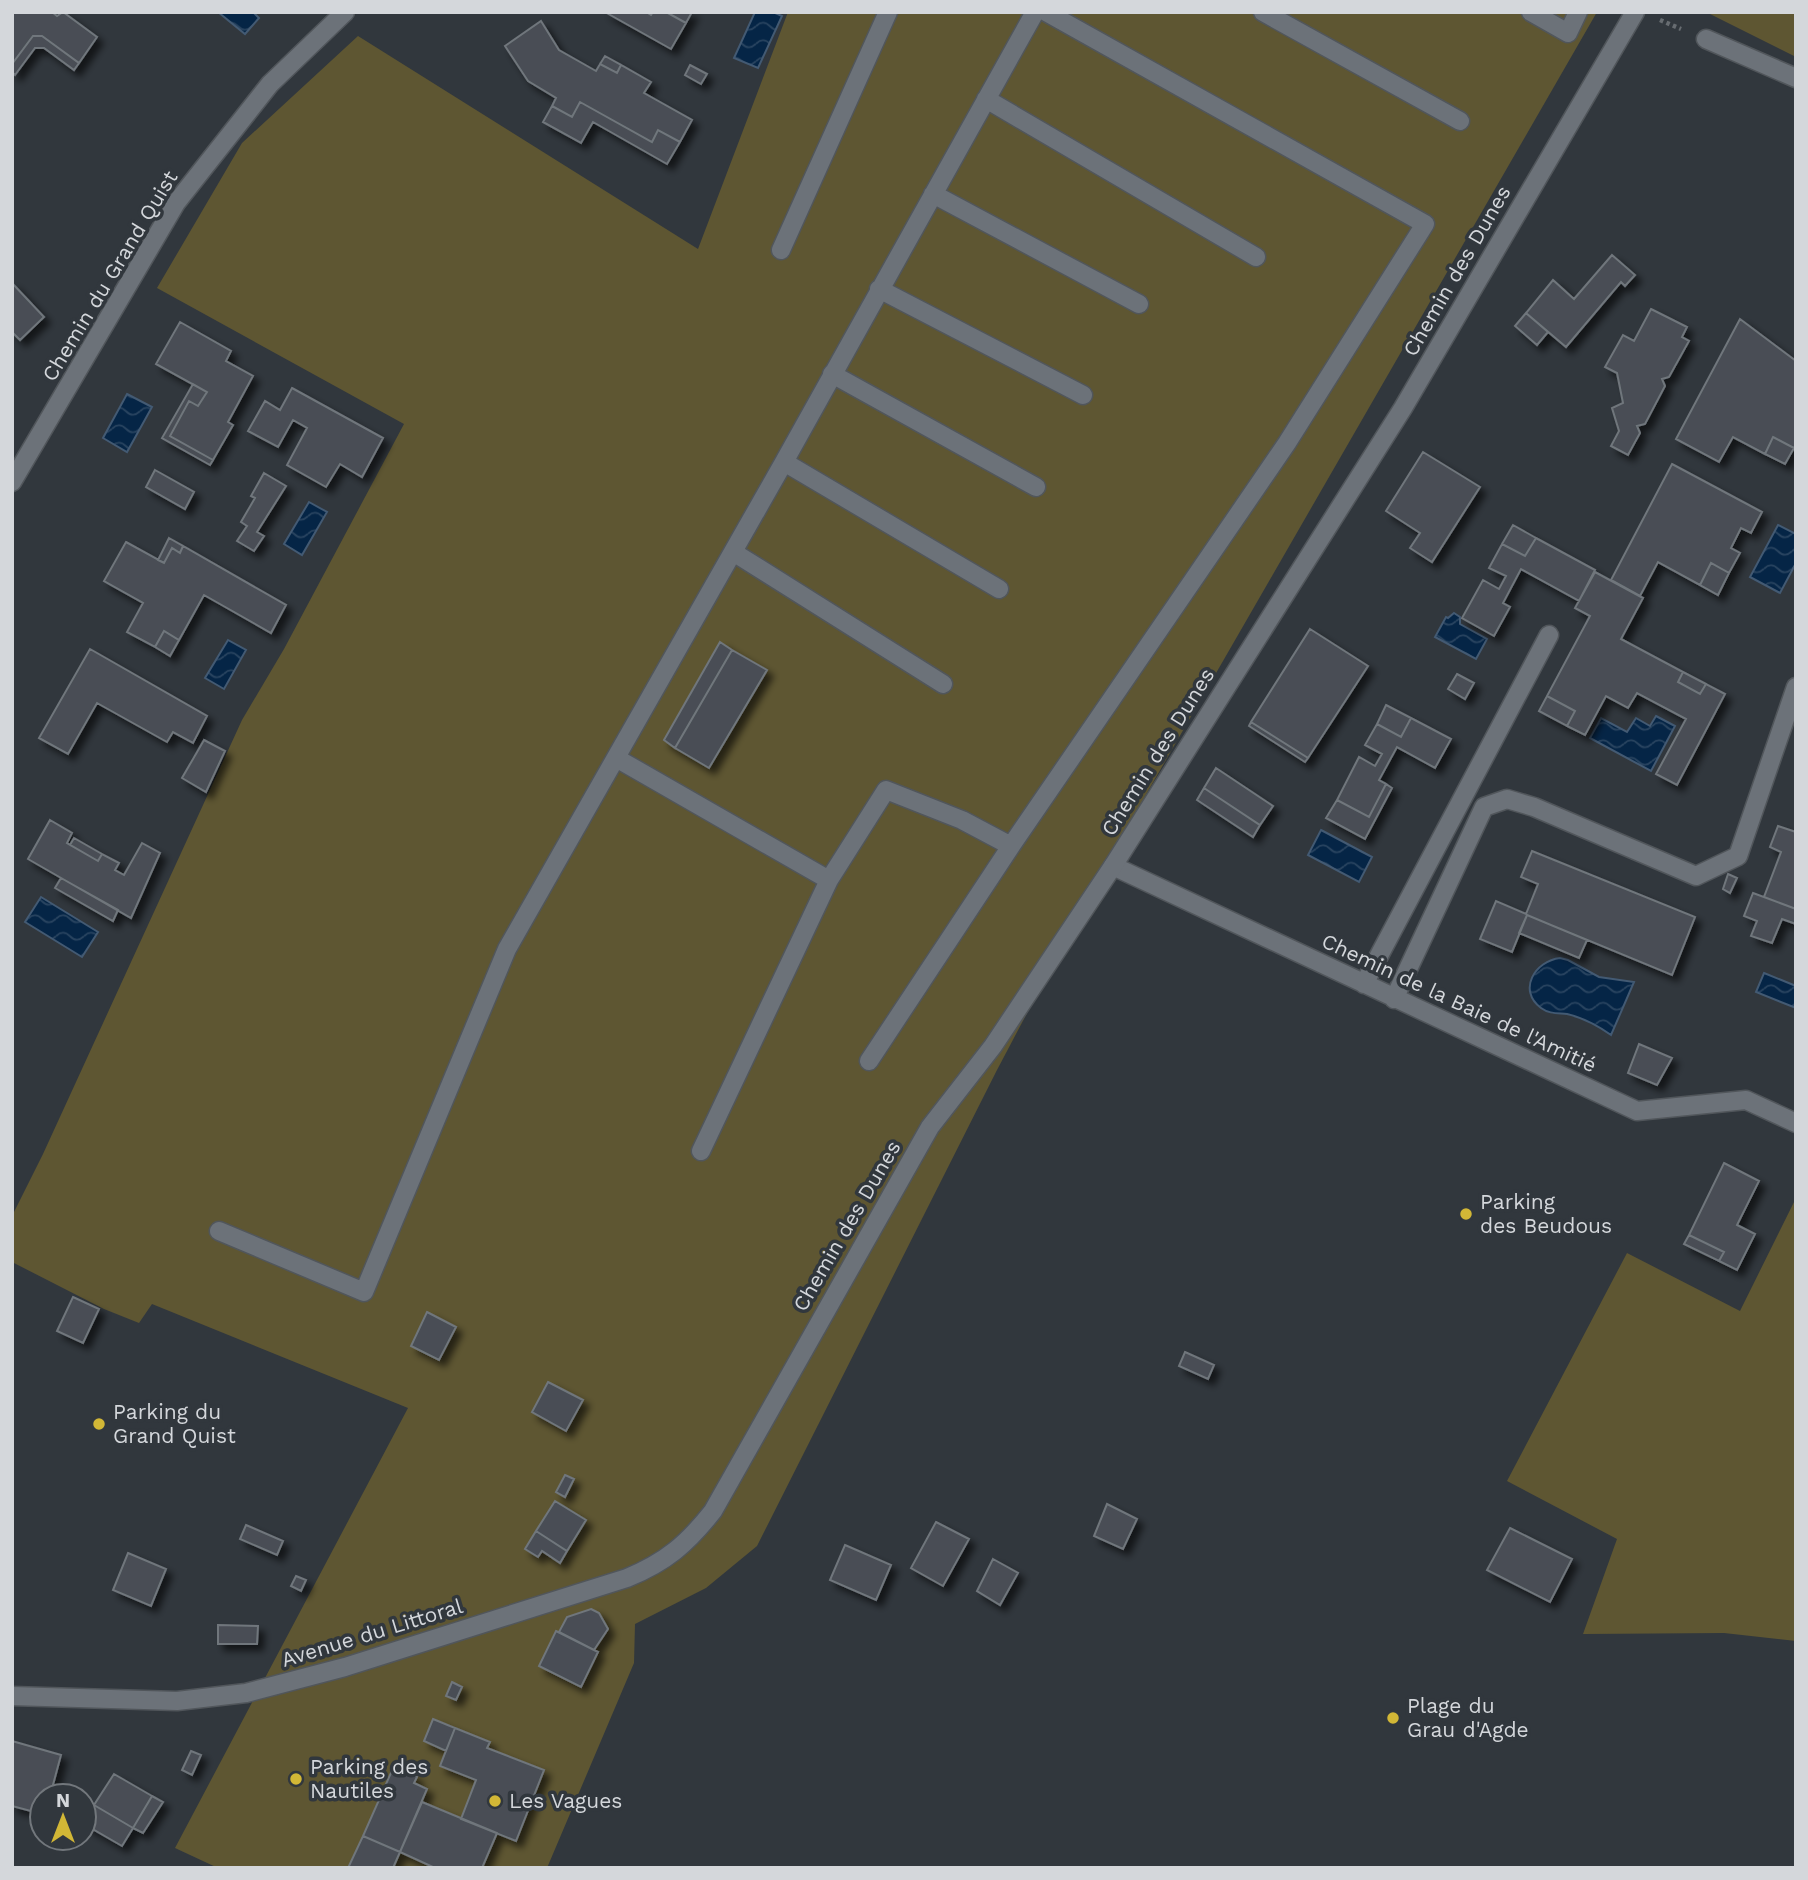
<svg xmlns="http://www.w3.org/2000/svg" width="1808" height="1880" font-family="'Work Sans',sans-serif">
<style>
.green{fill:#5e5632}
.water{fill:url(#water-waves);stroke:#435a73;stroke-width:2}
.building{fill:#484e54;stroke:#70767c;stroke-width:2;filter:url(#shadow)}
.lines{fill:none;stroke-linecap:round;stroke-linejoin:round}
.service-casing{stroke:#51565b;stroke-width:21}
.minor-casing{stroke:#51565b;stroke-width:21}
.path{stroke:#676c71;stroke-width:4.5;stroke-dasharray:3.5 3.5;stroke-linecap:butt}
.service{stroke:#6c7279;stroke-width:18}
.minor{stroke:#6c7279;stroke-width:18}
.poi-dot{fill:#d2b736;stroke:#31373d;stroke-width:2.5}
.labels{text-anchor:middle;stroke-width:7;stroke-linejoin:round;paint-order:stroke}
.street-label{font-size:21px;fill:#d4d7db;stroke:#31373d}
.poi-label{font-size:21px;fill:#d4d7db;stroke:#31373d;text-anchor:start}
</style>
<defs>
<pattern id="water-waves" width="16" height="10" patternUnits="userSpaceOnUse" patternTransform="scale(1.75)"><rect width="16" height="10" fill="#052546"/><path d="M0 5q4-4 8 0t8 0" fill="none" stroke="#294460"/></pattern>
<filter id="shadow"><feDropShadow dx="6" dy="6" stdDeviation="3.5" flood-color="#0009"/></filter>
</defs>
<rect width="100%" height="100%" fill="#31373d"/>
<path class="green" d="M788,12H1597L1106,864L997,1070L757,1546L706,1588L635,1624L634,1663L547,1868H218L175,1848L408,1408L152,1304L139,1323L104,1309L12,1262V1216L43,1154L242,720L284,649L404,424L157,288L242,143L358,36L698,249Z
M1706,12H1796V57Z
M1796,1198V1641L1724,1633L1583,1634L1617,1539L1507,1481L1627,1253L1740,1311Z"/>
<path class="water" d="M218,12H253L259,18L245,34Z
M755,12H773L782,16L758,68L734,58Z
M127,394L152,407L127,452L103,438Z
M309,502L327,512L302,555L284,544Z
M1778,525L1796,534V563L1780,593L1750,577Z
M1454,613L1460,617V624L1487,639L1476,659L1435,637L1446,617L1448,618Z
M228,640L246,650L224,689L205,678Z
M1656,716L1675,726L1651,771L1590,738L1601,718L1627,732L1636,718L1650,726Z
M1321,830L1372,857L1359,882L1308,855Z
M41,897L98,932L82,957L25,922Z
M1560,958L1568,960L1599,977L1634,982L1611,1035C1597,1025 1584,1018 1567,1014C1558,1013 1549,1014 1541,1008C1517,990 1535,961 1560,958Z
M1764,973L1796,986V1008L1756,992Z"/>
<path class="building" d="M12,12H52L57,16L63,12L97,37L79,63L42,36H33L12,64Z
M605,12H646L651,15L653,12H666L686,23L671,49Z
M666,12H692L686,23Z
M541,21L559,50L596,71L600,64L617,73L621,65L651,82L644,93L692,120L680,142L658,130L652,142L580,102L572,117L552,106L556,98L528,81L505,46Z
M33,36H42L79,63L74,70L44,48H35L15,75L12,72V64Z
M605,56L621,65L617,73L600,64Z
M690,65L707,74L701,84L685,75Z
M580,102L652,142L658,130L680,142L667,164L593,122L581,143L543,122L552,106L572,117Z
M1612,255L1635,275L1625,286L1621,282L1566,347L1526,313L1553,280L1574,299Z
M12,283L44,317L20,340L12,332Z
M1651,309L1687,327L1682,337L1689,341L1669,377L1662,379L1665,386L1645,424L1637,426L1640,433L1628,455L1611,446L1619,431L1612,408L1623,403L1617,373L1605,367L1623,335L1634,341Z
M1526,313L1548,332L1537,345L1515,326Z
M1740,319L1796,361V445L1794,448L1773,437L1765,454L1733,437L1719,462L1676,439Z
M180,322L231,351L226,361L253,376L228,422L233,425L213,460L170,436L189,401L198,406L207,392L156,364Z
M193,384L207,392L198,406L189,401L170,436L213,460L210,465L162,438Z
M292,388L383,438L362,477L340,464L326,487L287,465L307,428L293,420L278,447L248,431L265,401L280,410Z
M1773,437L1794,448L1785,464L1765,454Z
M1423,452L1480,487L1432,562L1410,548L1420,533L1386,511Z
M1672,464L1762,512L1751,533L1741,528L1731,548L1740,553L1729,573L1711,563L1700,585L1658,562L1640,596L1611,580Z
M155,470L194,492L185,509L146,487Z
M264,473L286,486L257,532L264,536L254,551L237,541L247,526L241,522L255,498L251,496Z
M1513,525L1536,538L1525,556L1502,544Z
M169,538L183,546L180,553L172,548L164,563L158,560Z
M1536,538L1595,570L1579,601L1521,569L1503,603L1510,607L1494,636L1462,618L1483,580L1499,589L1506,576L1489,568L1502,544L1525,556Z
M126,542L164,563L172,548L180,553L183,546L286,605L271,633L204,595L179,640L164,631L155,647L127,632L143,603L104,581Z
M1711,563L1729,573L1718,595L1700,585Z
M1595,572L1643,598L1621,639L1683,672L1678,682L1700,694L1706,684L1725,694L1677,785L1656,774L1686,719L1637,693L1628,708L1606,696L1585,735L1567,726L1575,711L1547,696L1590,616L1575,608Z
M1310,629L1368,666L1308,758L1251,722Z
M164,631L179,640L170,656L155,647Z
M720,642L732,650L675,748L664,740Z
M90,649L207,716L193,743L173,732L167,742L97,703L68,754L39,738Z
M732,650L767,670L709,768L675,748Z
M1683,672L1706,684L1700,694L1678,682Z
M1457,674L1474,683L1465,699L1448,689Z
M1547,696L1575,711L1567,726L1539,711Z
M1386,705L1411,718L1401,737L1377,724Z
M1411,718L1451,739L1435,768L1397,747L1379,780L1386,784L1369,817L1337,800L1359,757L1375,766L1382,754L1365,745L1377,724L1401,737Z
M1251,722L1308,758L1305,762L1249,726Z
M204,740L225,751L206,792L182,778Z
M1216,768L1273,806L1260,825L1204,788Z
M1386,784L1392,788L1365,839L1326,818L1337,800L1369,817Z
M1204,788L1260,825L1253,837L1197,800Z
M50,820L72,833L67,843L98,861L102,854L119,863L115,870L124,875L142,843L160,853L131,918L28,859Z
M1778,826L1796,832V909L1764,897L1781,852L1770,847Z
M74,838L102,854L98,861L70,845Z
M1532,851L1695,917L1672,975L1527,915L1512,952L1480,939L1496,901L1526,914L1538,884L1521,877Z
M1728,874L1737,878L1730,893L1723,889Z
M61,878L118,910L113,921L55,888Z
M1753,893L1796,909V924L1782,919L1772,943L1751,936L1757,921L1744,916Z
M1527,915L1587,940L1579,958L1519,933Z
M1639,1044L1672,1058L1657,1085L1628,1073Z
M1724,1163L1759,1181L1737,1225L1755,1234L1737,1270L1719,1261L1724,1252L1689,1235Z
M1689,1235L1724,1252L1719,1261L1684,1244Z
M73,1297L99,1309L83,1343L57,1331Z
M427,1312L456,1327L439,1360L411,1346Z
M1185,1352L1214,1365L1208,1379L1179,1366Z
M548,1382L583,1400L566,1431L532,1412Z
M565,1475L574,1479L565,1497L556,1492Z
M555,1501L586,1520L567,1551L536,1531Z
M1107,1504L1137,1519L1123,1549L1094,1536Z
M936,1522L969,1539L943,1586L911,1568Z
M246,1525L283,1541L277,1555L240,1539Z
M1510,1528L1572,1559L1550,1602L1487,1570Z
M536,1531L567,1551L560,1563L542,1551L538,1557L525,1549Z
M845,1545L891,1565L876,1600L830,1580Z
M128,1553L166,1569L151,1606L113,1590Z
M993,1559L1018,1573L1000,1605L977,1591Z
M296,1576L306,1580L301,1591L291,1586Z
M591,1609L599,1613L608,1629L594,1650L559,1632L567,1617Z
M218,1625L258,1626L257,1644H218Z
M556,1631L598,1652L581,1687L539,1666Z
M452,1682L462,1687L456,1700L446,1696Z
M433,1719L455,1728L446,1751L424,1741Z
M455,1728L490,1742L487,1748L544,1770L516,1841L461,1819L476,1780L440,1766Z
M12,1741L61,1755L50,1796H42V1814L12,1806Z
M191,1751L201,1755L192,1775L182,1770Z
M394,1766L417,1777L414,1783L427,1789L400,1852L363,1836Z
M114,1774L152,1796L133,1828L94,1805Z
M152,1796L163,1802L143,1833L133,1828Z
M422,1802L497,1833L482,1868H435L400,1852Z
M94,1805L133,1828L122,1846L84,1824Z
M363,1836L400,1852L393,1868H348Z"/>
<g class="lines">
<defs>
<path id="service" d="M1263,12L1460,121
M1531,12L1568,33L1578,12
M1706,39L1796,78
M986,99L1256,257
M933,194L1139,304
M781,250L888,12
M879,289L1083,395
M832,374L1036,487
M784,462L999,589
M733,552L943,684
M616,758L829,880L886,790L962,820L1011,846L869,1061
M1011,846L1287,443L1425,224L1046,12
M1113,866L1637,1111L1746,1100L1796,1123
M1364,984L1549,635
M1394,999L1484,807L1507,799L1534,807L1696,876L1738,856L1796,687
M701,1151L829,880
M219,1231L364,1292L507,949L784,462L1035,12"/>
<path id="minor" d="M12,482L176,203L270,84L345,12
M12,1696L177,1701L246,1693L345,1667L627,1578C666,1562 687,1544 713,1511L930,1127L993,1046L1113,866L1403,408L1635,12"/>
</defs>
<use href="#service" class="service-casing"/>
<use href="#minor" class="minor-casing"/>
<path class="path" d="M1660,20L1681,29"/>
<use href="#service" class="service"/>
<use href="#minor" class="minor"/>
</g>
<g class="poi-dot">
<circle cx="1466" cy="1214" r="7"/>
<circle cx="99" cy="1424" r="7"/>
<circle cx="1393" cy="1718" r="7"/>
<circle cx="296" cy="1779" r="7"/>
<circle cx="495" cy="1801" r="7"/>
</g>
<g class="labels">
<g class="street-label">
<text transform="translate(1457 271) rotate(-60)" y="7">Chemin des Dunes</text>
<text transform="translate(110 276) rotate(-59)" y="7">Chemin du Grand Quist</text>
<text transform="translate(1158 752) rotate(-58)" y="7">Chemin des Dunes</text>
<text transform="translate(1459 1003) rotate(25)" y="7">Chemin de la Baie de l'Amitié</text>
<text transform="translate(847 1226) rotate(-60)" y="7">Chemin des Dunes</text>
<text transform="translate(372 1633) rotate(-17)" y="7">Avenue du Littoral</text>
</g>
<g class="poi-label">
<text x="1480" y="1209">Parking<tspan x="1480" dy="24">des Beudous</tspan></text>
<text x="113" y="1419">Parking du<tspan x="113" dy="24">Grand Quist</tspan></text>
<text x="1407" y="1713">Plage du<tspan x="1407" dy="24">Grau d'Agde</tspan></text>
<text x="310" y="1774">Parking des<tspan x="310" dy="24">Nautiles</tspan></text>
<text x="509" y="1808">Les Vagues</text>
</g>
</g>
<rect width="1808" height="1880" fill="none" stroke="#d4d7db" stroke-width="28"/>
<g transform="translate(63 1817)"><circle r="33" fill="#31373d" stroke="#72777c" stroke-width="2"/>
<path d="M0-5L12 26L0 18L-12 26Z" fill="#d2b736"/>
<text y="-10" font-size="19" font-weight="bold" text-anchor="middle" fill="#d4d7db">N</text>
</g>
</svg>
